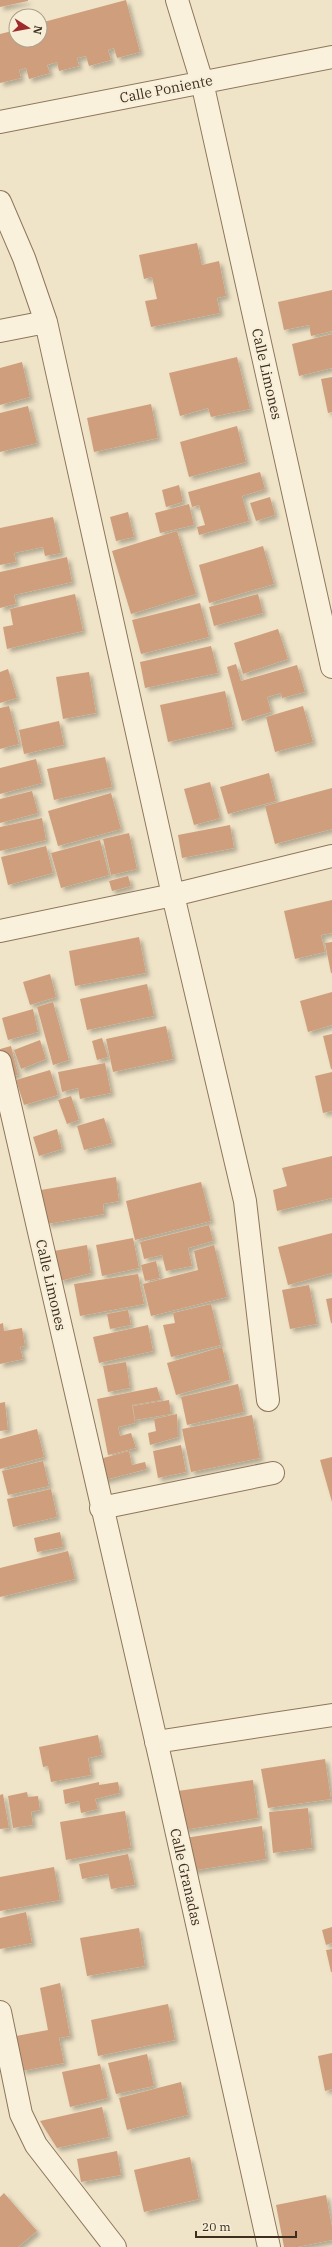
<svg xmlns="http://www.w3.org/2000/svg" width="332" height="2247" font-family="'IBM Plex Serif',serif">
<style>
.building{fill:#cf9f7d;filter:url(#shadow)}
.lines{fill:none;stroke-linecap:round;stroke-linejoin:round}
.street-casing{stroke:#8d765c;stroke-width:24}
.street{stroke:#faf1dc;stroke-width:22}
.labels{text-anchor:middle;stroke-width:4;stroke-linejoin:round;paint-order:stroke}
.street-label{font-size:14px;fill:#3d2e20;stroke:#f7eed8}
</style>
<defs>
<filter id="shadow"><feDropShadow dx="3.5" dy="3.5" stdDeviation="2" flood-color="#0004"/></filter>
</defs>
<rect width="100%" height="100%" fill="#f0e4c8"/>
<path class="building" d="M0,0H28V1L0,7Z
M126,0L140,52L117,58L114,48L108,50L111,60L89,66L86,56L77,58L79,66L59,71L57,62L47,65L50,73L29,79L26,68L19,70L21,78L0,83V34L16,30V40H40V23Z
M197,243L202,265L219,261L226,296L217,298L220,313L151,327L145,301L157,299L152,277L144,279L139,255Z
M332,290V331L311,336L309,325L284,330L278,302Z
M332,334V368L299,376L292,344Z
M237,357L250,409L211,417L208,408L180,416L169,373Z
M22,362L30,397L0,405V368Z
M332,377V412L328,413L321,379Z
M151,404L158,438L94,452L87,418Z
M28,406L37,443L0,452V413Z
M237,426L246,462L189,477L180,442Z
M260,472L265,489L242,496L249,521L199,535L197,527L205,525L199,505L192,507L188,492Z
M179,485L183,502L166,507L162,490Z
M270,497L275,515L256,521L250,503Z
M189,504L194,525L160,533L155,513Z
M128,512L134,537L116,541L110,517Z
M53,517L61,553L45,556L43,547L14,553L16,562L0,565V528Z
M177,531L196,594L131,614L112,551Z
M263,546L274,584L209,603L199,565Z
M67,557L72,582L14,595L16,604L0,608V572Z
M75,594L83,631L7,649L3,627L13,625L10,609Z
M258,594L263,613L214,626L209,607Z
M200,603L209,637L141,654L132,620Z
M278,629L288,659L243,674L234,643Z
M211,646L218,673L145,688L140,662Z
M236,664L241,681L297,665L305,692L282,698L281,693L267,697L271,712L242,721L227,667Z
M8,669L17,698L0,703V672Z
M89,672L96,713L63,719L56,677Z
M225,691L233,727L168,742L160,705Z
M9,706L19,744L0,749V708Z
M303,706L313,742L275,752L266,717Z
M59,721L64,745L24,754L19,730Z
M105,757L112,787L54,800L47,769Z
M36,759L42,783L0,794V768Z
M269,773L276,801L228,814L220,787Z
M210,782L220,818L194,825L184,789Z
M332,788V829L275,844L265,806Z
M32,791L38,813L0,823V799Z
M111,793L121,829L58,846L48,811Z
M42,818L46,840L0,851V827Z
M230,825L234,848L182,858L178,835Z
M129,833L137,869L111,875L103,839Z
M100,840L109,875L61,888L51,853Z
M46,846L53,873L8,885L1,857Z
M128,876L131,886L112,891L109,881Z
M332,900V933L321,935L325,952L295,959L284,911Z
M139,937L146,973L75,986L69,951Z
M332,942V973H331L325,943Z
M50,974L56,997L30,1005L23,982Z
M147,984L154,1016L87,1030L80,999Z
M332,992V1025L308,1032L300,1001Z
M53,1002L69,1060L53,1065L37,1007Z
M33,1009L38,1032L8,1040L2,1018Z
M166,1026L173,1059L113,1072L106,1039Z
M332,1034V1069H331L323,1036Z
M102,1038L108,1057L97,1060L92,1041Z
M40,1040L46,1059L21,1069L14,1050Z
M11,1046L18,1075L6,1078L0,1049Z
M105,1063L111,1093L80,1099L78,1088L62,1092L58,1072Z
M50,1070L58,1095L24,1105L16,1080Z
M332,1072V1111L323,1113L315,1076Z
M71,1096L79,1120L67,1124L58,1100Z
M104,1118L112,1143L84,1150L77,1126Z
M57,1129L62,1149L39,1156L33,1137Z
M332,1156V1198L277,1211L273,1190L287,1186L282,1168Z
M116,1177L119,1201L103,1204L104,1214L47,1224L41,1190Z
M201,1182L211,1221L135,1240L126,1201Z
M209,1225L213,1241L188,1248L192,1266L166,1271L162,1255L144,1259L140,1242Z
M332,1233V1273L288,1285L278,1247Z
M133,1238L139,1268L102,1276L96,1245Z
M87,1245L91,1273L60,1281L54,1251Z
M214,1245L227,1297L151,1316L143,1284L198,1270L194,1251Z
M156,1261L160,1278L145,1281L141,1265Z
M138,1274L144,1304L80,1316L74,1284Z
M309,1285L317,1324L290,1329L282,1290Z
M332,1298V1323H331L326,1299Z
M211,1304L221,1345L171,1357L163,1325L175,1323L173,1313Z
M128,1310L131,1325L110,1329L107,1314Z
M3,1323L4,1331L22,1328L25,1346L20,1347L23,1359L0,1364V1324Z
M148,1325L153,1351L99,1363L93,1337Z
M222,1347L230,1380L176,1395L167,1363Z
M126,1362L130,1388L108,1392L103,1366Z
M238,1384L244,1412L187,1425L181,1397Z
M157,1387L161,1400L132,1405L135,1423L118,1427L120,1436L131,1433L136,1448L108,1455L97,1399Z
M169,1400L171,1414L135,1420L133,1406Z
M5,1402L8,1430L0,1431V1403Z
M177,1414L178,1437L150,1445L148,1433L156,1431L154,1419Z
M252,1415L260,1458L191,1472L182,1429Z
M37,1429L44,1457L0,1469V1439Z
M181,1445L186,1472L158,1478L153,1451Z
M129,1451L132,1465L145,1462L147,1469L101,1481L96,1460Z
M332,1457V1502L320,1460Z
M43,1461L49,1486L8,1495L2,1471Z
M51,1489L57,1517L13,1527L7,1499Z
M60,1532L63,1547L37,1552L34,1538Z
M68,1551L75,1579L0,1597V1568Z
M98,1735L102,1755L88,1758L91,1775L51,1782L48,1766L43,1767L39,1747Z
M325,1759L331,1799L268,1808L261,1769Z
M253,1780L258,1818L177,1831L171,1792Z
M99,1782V1785L118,1782L120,1793L95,1799L98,1809L81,1813L79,1801L65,1804L63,1790Z
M27,1792L28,1797L38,1796L40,1810L31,1812L33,1825L13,1828L8,1796Z
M3,1794L9,1828L0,1829V1795Z
M308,1808L312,1848L273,1853L269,1812Z
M125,1811L131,1848L66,1860L60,1822Z
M262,1826L266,1859L190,1871L185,1838Z
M128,1854L135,1885L111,1889L108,1874L82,1879L79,1864Z
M54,1867L60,1900L0,1911V1877Z
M26,1912L32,1943L0,1949V1918Z
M332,1927V1943L326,1945L322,1930Z
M139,1928L145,1966L87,1976L80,1938Z
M332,1949V1972H331L326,1950Z
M60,1983L70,2036L59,2038L64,2063L22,2071L16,2036L48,2030L40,1988Z
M168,2004L175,2040L98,2056L91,2020Z
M332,2053V2089L325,2091L318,2056Z
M147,2054L154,2086L116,2094L108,2063Z
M100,2064L108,2098L70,2107L62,2072Z
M181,2082L188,2115L127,2130L119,2098Z
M102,2107L109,2137L57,2148L40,2121Z
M117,2151L121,2175L81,2182L77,2159Z
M190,2157L199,2199L144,2212L134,2170Z
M4,2193L37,2231L18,2247H0V2197Z
M326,2195L332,2227V2240L297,2247H284L276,2205Z"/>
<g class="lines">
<defs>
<path id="street" d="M177,0L202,82L332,667
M0,122L332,57
M0,202L24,258L46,322L173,895L245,1201L268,1400
M0,331L46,322
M0,931L173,895L332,856
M0,1062L163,1771L269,2247
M101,1508L273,1473
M156,1742L332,1715
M0,2012L21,2114L36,2145L115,2247"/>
</defs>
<use href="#street" class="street-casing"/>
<use href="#street" class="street"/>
</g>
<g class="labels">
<g class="street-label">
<text transform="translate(166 89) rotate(-11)" y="5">Calle Poniente</text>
<text transform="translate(267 374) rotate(77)" y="5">Calle Limones</text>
<text transform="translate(51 1285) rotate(77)" y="5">Calle Limones</text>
<text transform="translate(186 1877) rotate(77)" y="5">Calle Granadas</text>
</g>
</g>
<g transform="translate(28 28) rotate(101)"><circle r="19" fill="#f7eed8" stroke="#ada18e"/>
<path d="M0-3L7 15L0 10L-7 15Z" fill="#9e2a2b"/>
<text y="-6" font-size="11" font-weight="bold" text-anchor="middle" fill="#3d2e20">N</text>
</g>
<path d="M196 2231v6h100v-6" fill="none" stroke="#3d2e20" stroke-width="2"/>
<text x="202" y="2231" font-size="12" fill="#3d2e20" stroke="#f7eed8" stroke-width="3" paint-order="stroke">20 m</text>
</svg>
